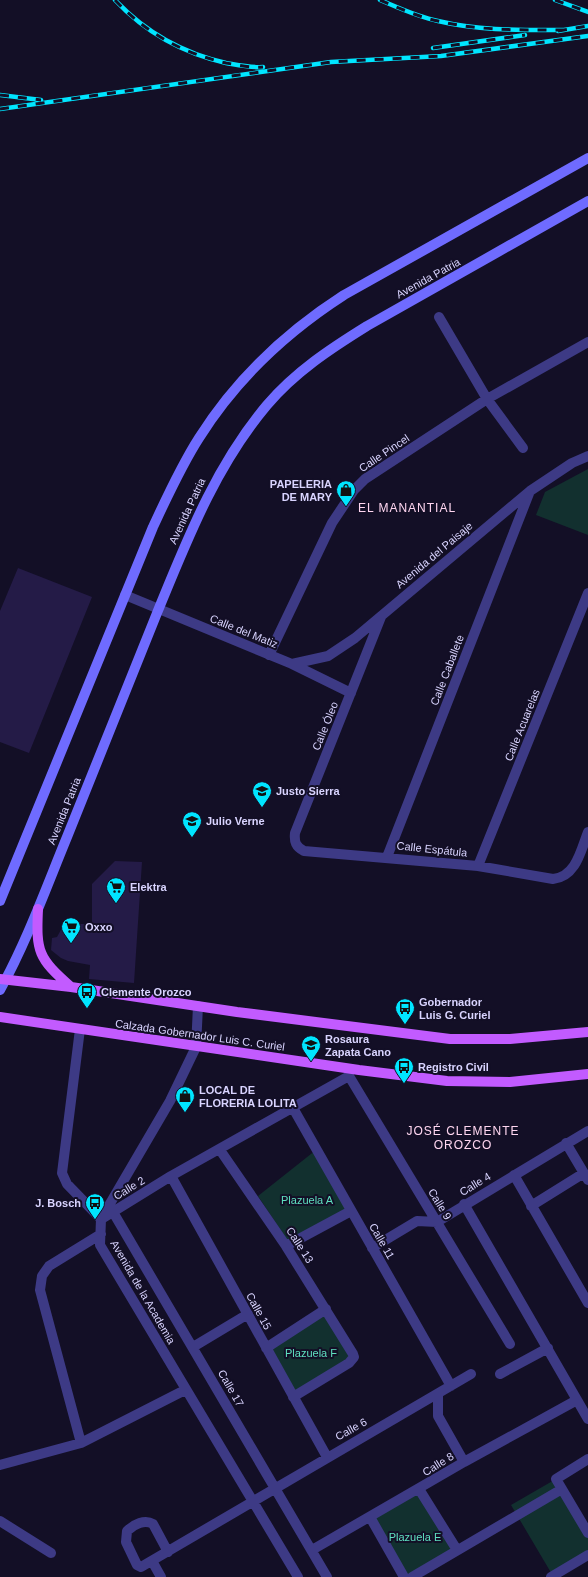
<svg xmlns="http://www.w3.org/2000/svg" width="588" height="1577" font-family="Arial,sans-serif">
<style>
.green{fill:#12302f}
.building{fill:#241b47}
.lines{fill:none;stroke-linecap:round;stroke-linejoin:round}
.street{stroke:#3d3a85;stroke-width:10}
.secondary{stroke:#6f6bff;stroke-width:10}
.primary{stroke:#c25bff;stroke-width:10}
.rail-casing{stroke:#00e5ff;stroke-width:4.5}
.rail{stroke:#130f26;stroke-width:3;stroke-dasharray:9;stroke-linecap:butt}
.labels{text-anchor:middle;stroke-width:4;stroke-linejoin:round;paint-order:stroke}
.street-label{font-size:11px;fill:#d9d4ff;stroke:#130f26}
.poi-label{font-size:11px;font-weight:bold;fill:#d9d4ff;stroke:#130f26;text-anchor:start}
.park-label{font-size:11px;fill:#5fe0c0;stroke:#130f26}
.neighbourhood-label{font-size:12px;letter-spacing:1px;fill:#ffd6f0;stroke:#130f26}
</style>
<rect width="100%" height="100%" fill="#130f26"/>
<path class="green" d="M588,469V535L536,515L545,492Z
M316,1150L351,1211L292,1247L258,1196Z
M326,1309L354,1357L293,1397L266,1348Z
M556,1479L588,1534V1555L553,1576L511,1505Z
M419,1489L457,1550L404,1577L370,1517Z"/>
<path class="building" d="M18,568L92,597L29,753L0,742V611Z
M115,861L142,862L134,983L89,979L90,965L68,961L61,958L51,950L52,938L57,937L63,926L68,924H92V884Z"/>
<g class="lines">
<path class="street" d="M439,317L487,399L523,448
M125,595L292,664L351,693
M381,617L295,833C294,842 296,847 304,851L478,866L553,879C576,877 581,850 588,832
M269,655L332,523L354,490L365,479L487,399L588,342
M292,664L328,656L355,638L530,491L572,463L588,456
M387,857L530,491
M478,866L588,593
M198,1006L196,1047L170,1101L101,1219L100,1245L298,1577
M80,1029L62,1173L67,1184L101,1219
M293,1108L451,1386
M566,1143L588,1180
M220,1150L286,1246L353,1354L354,1357L349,1363L293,1397
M514,1175L588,1303
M171,1176L327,1457
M464,1204L588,1419
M531,1206L584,1173
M113,1212L327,1577
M103,1218L171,1176L349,1076L510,1344
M286,1246L351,1211
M372,1248L417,1221L437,1222L588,1131
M193,1347L248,1314
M266,1348L326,1309
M500,1374L548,1348
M438,1395V1416L464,1462
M81,1443L40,1290L42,1276L49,1266L101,1234
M588,1459L556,1479L588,1533
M0,1465L81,1443L185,1390
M419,1489L457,1550
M370,1517L404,1577
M0,1521L51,1553
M312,1550L464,1462L577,1400
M168,1552L153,1524C145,1519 134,1524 127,1531L126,1542L137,1565L141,1567C251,1503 361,1438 471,1374
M152,1561L161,1577
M412,1577L562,1489
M551,1577L588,1555"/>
<path class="secondary" d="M0,901L153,527C167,497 181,466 199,438C236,379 285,333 344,295L588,158
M0,990C27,941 46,888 67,837C97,762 127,688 157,613C187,540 215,467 267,405C295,372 330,349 367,326L588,201"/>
<path class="primary" d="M38,909C36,952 38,958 71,987
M0,979L71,987L237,1012L450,1039H510L588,1032
M0,1017L359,1070L447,1081L510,1082L588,1074"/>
<defs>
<path id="rail" d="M115,0C146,33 182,53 226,63C238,65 252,68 263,67
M380,0C399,8 418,17 438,21C480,31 521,30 564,30
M555,0L588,12
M558,31L588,26
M433,48L525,35
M0,95L41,100
M0,109L331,62L441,56L588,36"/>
</defs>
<use href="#rail" class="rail-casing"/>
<use href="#rail" class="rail"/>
</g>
<defs>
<symbol id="shop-pin" viewBox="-11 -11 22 30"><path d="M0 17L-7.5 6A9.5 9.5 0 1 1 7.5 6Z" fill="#00e5ff" stroke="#130f26"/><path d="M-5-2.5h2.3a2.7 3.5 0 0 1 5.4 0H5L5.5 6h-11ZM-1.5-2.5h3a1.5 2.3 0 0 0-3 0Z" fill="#111"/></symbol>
<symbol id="school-pin" viewBox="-11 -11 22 30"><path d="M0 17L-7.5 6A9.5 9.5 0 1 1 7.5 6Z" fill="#00e5ff" stroke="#130f26"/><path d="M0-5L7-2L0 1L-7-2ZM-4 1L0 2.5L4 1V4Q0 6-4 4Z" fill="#111"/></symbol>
<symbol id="supermarket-pin" viewBox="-11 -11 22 30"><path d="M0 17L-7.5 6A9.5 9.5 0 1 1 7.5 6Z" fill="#00e5ff" stroke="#130f26"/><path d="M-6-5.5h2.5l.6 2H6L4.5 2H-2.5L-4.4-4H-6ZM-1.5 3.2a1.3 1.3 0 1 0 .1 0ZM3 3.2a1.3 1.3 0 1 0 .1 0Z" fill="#111"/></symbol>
<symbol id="bus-pin" viewBox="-11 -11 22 30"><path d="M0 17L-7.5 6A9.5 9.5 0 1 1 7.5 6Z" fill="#00e5ff" stroke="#130f26"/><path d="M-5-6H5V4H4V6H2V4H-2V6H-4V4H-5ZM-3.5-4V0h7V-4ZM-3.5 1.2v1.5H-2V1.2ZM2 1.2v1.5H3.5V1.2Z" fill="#111"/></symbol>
</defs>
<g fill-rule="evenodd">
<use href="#shop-pin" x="335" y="479" width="22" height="30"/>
<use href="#school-pin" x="251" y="780" width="22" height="30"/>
<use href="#school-pin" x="181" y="810" width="22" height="30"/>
<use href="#supermarket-pin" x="105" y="876" width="22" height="30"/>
<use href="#supermarket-pin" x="60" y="916" width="22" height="30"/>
<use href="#bus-pin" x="76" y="981" width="22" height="30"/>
<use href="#bus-pin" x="394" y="997" width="22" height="30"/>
<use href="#school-pin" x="300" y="1034" width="22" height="30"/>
<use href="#bus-pin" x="393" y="1056" width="22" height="30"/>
<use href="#shop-pin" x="174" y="1085" width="22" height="30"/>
<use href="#bus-pin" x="84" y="1192" width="22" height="30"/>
</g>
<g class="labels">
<g class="street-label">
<text transform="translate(428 278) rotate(-29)" y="4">Avenida Patria</text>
<text transform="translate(384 453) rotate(-34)" y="4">Calle Pincel</text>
<text transform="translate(187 511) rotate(-65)" y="4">Avenida Patria</text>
<text transform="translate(434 555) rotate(-40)" y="4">Avenida del Paisaje</text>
<text transform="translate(244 631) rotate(22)" y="4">Calle del Matiz</text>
<text transform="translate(447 670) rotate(-69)" y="4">Calle Caballete</text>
<text transform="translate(522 725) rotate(-68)" y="4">Calle Acuarelas</text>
<text transform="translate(325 726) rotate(-68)" y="4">Calle Óleo</text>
<text transform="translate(64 811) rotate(-68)" y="4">Avenida Patria</text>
<text transform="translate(432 849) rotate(6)" y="4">Calle Espátula</text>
<text transform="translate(200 1035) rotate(8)" y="4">Calzada Gobernador Luis C. Curiel</text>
<text transform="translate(475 1184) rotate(-31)" y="4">Calle 4</text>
<text transform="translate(129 1188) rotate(-31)" y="4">Calle 2</text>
<text transform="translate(440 1204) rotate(59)" y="4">Calle 9</text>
<text transform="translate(382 1241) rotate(60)" y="4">Calle 11</text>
<text transform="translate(300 1245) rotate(57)" y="4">Calle 13</text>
<text transform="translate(143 1292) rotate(60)" y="4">Avenida de la Academia</text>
<text transform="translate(259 1311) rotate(61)" y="4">Calle 15</text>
<text transform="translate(231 1388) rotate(60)" y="4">Calle 17</text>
<text transform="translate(351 1429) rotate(-29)" y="4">Calle 6</text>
<text transform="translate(438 1464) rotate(-32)" y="4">Calle 8</text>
</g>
<g class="poi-label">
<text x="332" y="488" text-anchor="end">PAPELERIA<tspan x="332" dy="13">DE MARY</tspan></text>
<text x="276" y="795">Justo Sierra</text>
<text x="206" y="825">Julio Verne</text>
<text x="130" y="891">Elektra</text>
<text x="85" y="931">Oxxo</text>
<text x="101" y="996">Clemente Orozco</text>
<text x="419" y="1006">Gobernador<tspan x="419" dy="13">Luis G. Curiel</tspan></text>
<text x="325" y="1043">Rosaura<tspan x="325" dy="13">Zapata Cano</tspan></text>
<text x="418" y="1071">Registro Civil</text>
<text x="199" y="1094">LOCAL DE<tspan x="199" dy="13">FLORERIA LOLITA</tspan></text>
<text x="81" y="1207" text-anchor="end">J. Bosch</text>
</g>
<g class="park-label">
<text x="307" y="1204">Plazuela A</text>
<text x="311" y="1357">Plazuela F</text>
<text x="415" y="1541">Plazuela E</text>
</g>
<g class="neighbourhood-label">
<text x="407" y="512">EL MANANTIAL</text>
<text x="463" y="1135">JOSÉ CLEMENTE<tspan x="463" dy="14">OROZCO</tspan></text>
</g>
</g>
</svg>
